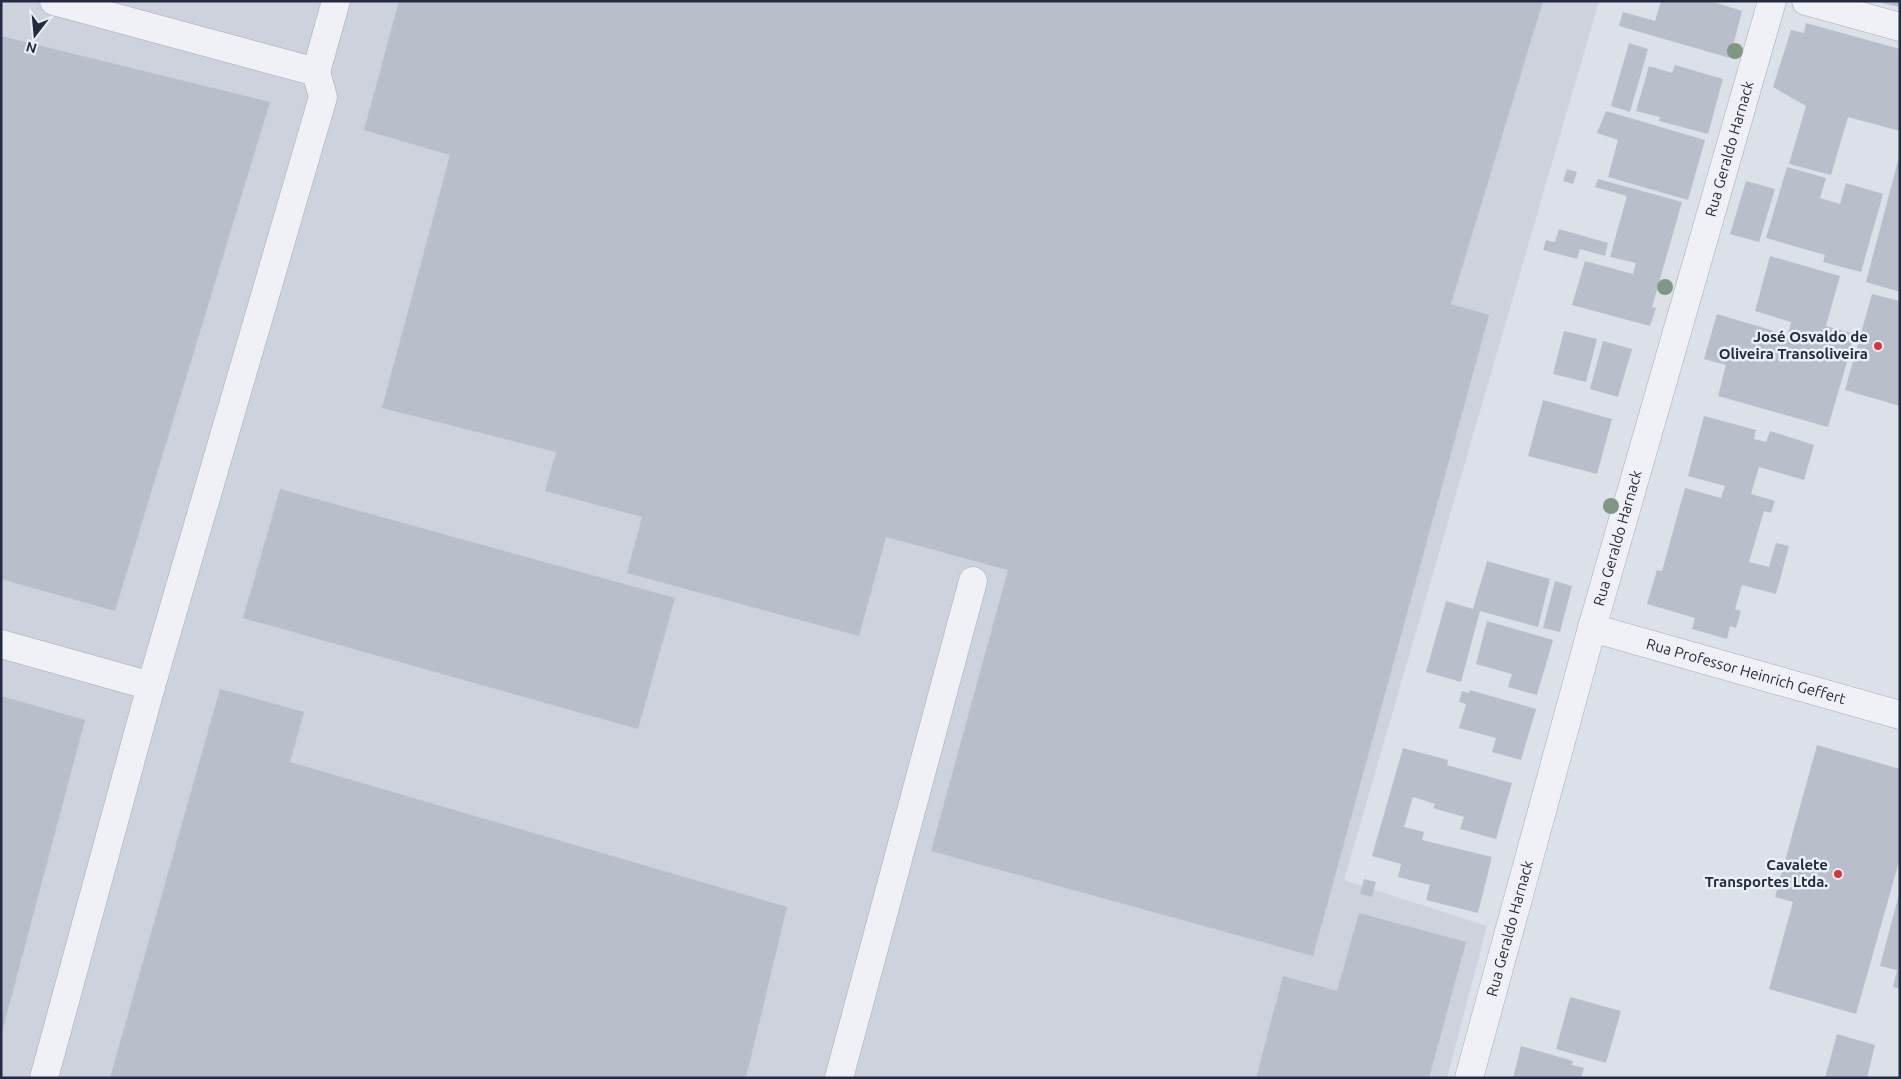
<svg xmlns="http://www.w3.org/2000/svg" width="1901" height="1079" font-family="Ubuntu,sans-serif">
<style>
.built{fill:#ced2dd}
.building{fill:#b9becb}
.lines{fill:none;stroke-linecap:round;stroke-linejoin:round}
.minor-casing{stroke:#a5aab6;stroke-width:29}
.minor{stroke:#eff1f6;stroke-width:28}
.tree{fill:#809883}
.poi-dot{fill:#dc323a;stroke:#ebeff6;stroke-width:2}
.labels{text-anchor:middle;stroke-width:5;stroke-linejoin:round;paint-order:stroke}
.street-label{font-size:15px;fill:#242b40;stroke:#ebeff6}
.poi-label{font-size:15px;font-weight:bold;fill:#242b40;stroke:#ebeff6;text-anchor:end}
</style>
<rect width="100%" height="100%" fill="#dce0e8"/>
<path class="built" d="M1,1H1599L1344,880L1487,926L1447,1078H1Z"/>
<path class="building" d="M399,1H1543L1451,304L1489,315L1313,956L931,851L1008,570L886,537L859,636L627,573L642,517L545,491L556,452L382,408L450,155L364,130Z
M1661,1H1710L1742,11L1730,58L1619,26L1623,12L1655,21Z
M1879,1H1900V7L1878,2Z
M1806,23L1900,49V131L1848,117L1831,175L1789,164L1806,106L1773,87L1791,30L1804,33Z
M1,36L270,102L115,611L1,579Z
M1629,43L1648,49L1630,112L1611,106Z
M1675,65L1723,79L1708,134L1659,121L1660,117L1636,111L1649,66L1672,73Z
M1606,111L1705,140L1688,200L1608,177L1618,140L1597,133Z
M1899,157H1900V292L1866,282Z
M1787,167L1826,178L1820,198L1840,204L1846,183L1883,194L1861,272L1823,262L1825,255L1766,238Z
M1567,169L1577,172L1573,184L1563,181Z
M1598,179L1682,202L1652,307L1656,308L1650,326L1572,305L1585,261L1633,274L1636,263L1610,257L1627,196L1595,187Z
M1746,181L1775,189L1759,242L1730,234Z
M1559,229L1608,243L1605,256L1580,249L1577,259L1543,250L1546,240L1555,242Z
M1770,256L1840,276L1826,326L1855,334L1828,427L1718,396L1726,365L1704,359L1717,314L1788,335L1791,322L1755,311Z
M1872,294L1900,301V406L1845,390Z
M1564,331L1597,339L1586,382L1553,374Z
M1603,341L1632,349L1618,397L1590,389Z
M1543,400L1612,419L1597,474L1528,456Z
M1704,416L1756,430L1754,439L1766,442L1770,431L1814,445L1804,480L1759,467L1751,494L1775,501L1771,513L1764,511L1749,562L1769,567L1776,543L1789,546L1776,594L1742,585L1735,609L1741,611L1736,628L1730,626L1727,639L1692,629L1695,618L1647,604L1657,570L1662,571L1685,488L1721,498L1725,486L1688,476Z
M280,489L675,598L638,729L243,618Z
M1487,561L1550,579L1538,627L1480,611L1461,682L1426,672L1446,601L1473,609Z
M1555,581L1572,586L1560,632L1543,628Z
M1487,621L1553,640L1537,695L1508,687L1512,674L1476,664Z
M220,689L304,712L290,762L787,907L746,1078H110Z
M1470,690L1536,709L1521,760L1492,752L1496,738L1459,728L1466,704L1459,702L1462,691L1469,693Z
M1,696L85,720L2,1032H1Z
M1817,745L1900,769V858L1856,1014L1769,989L1793,902L1775,897Z
M1403,748L1448,760L1447,765L1512,783L1496,839L1460,829L1464,817L1433,808L1435,804L1413,797L1404,827L1424,832L1422,840L1492,857L1478,913L1426,900L1430,885L1398,877L1401,864L1372,856Z
M1364,879L1376,882L1372,897L1360,894Z
M1899,894H1900V989L1893,987L1897,970L1880,966Z
M1359,913L1466,942L1429,1078H1256L1283,976L1337,991Z
M1570,997L1621,1011L1606,1063L1556,1049Z
M1837,1034L1875,1045L1867,1078H1825Z
M1521,1046L1573,1061L1572,1065L1584,1068L1581,1078H1513Z"/>
<g class="lines">
<defs>
<g id="minor">
<path d="M1806,1L1900,27"/>
<path d="M316,72L336,1"/>
<path id="s1" d="M1592,628L1900,715"/>
<path d="M1,644L151,686"/>
<path d="M44,1078L151,686L323,97L316,72L54,1"/>
<path d="M839,1078L973,581"/>
<path id="s2" d="M1469,1078L1592,628L1772,1"/>
</g>
</defs>
<use href="#minor" class="minor-casing"/>
<use href="#minor" class="minor"/>
</g>
<g class="tree">
<circle cx="1735" cy="51" r="8"/>
<circle cx="1665" cy="287" r="8"/>
<circle cx="1611" cy="506" r="8"/>
</g>
<g class="poi-dot">
<circle cx="1878" cy="346" r="5"/>
<circle cx="1838" cy="874" r="5"/>
</g>
<g class="labels">
<g class="street-label">
<text dy="5" stroke="none"><textPath href="#s2" startOffset="965">Rua Geraldo Harnack</textPath></text>
<text dy="5" stroke="none"><textPath href="#s2" startOffset="560">Rua Geraldo Harnack</textPath></text>
<text dy="5" stroke="none"><textPath href="#s1" startOffset="160">Rua Professor Heinrich Geffert</textPath></text>
<text dy="5" stroke="none"><textPath href="#s2" startOffset="155">Rua Geraldo Harnack</textPath></text>
</g>
<g class="poi-label">
<text x="1868" y="342">José Osvaldo de<tspan x="1868" dy="17">Oliveira Transoliveira</tspan></text>
<text x="1828" y="870">Cavalete<tspan x="1828" dy="17">Transportes Ltda.</tspan></text>
</g>
</g>
<rect width="1901" height="1079" fill="none" stroke="#242b40" stroke-width="5"/>
<g transform="translate(35 35) rotate(196)" stroke="#ebeff6" stroke-width="4" paint-order="stroke">
<path d="M0-4L9 19L0 12L-9 19Z" fill="#242b40"/>
<text y="-8" font-size="14" font-weight="bold" text-anchor="middle" fill="#242b40">N</text>
</g>
</svg>
